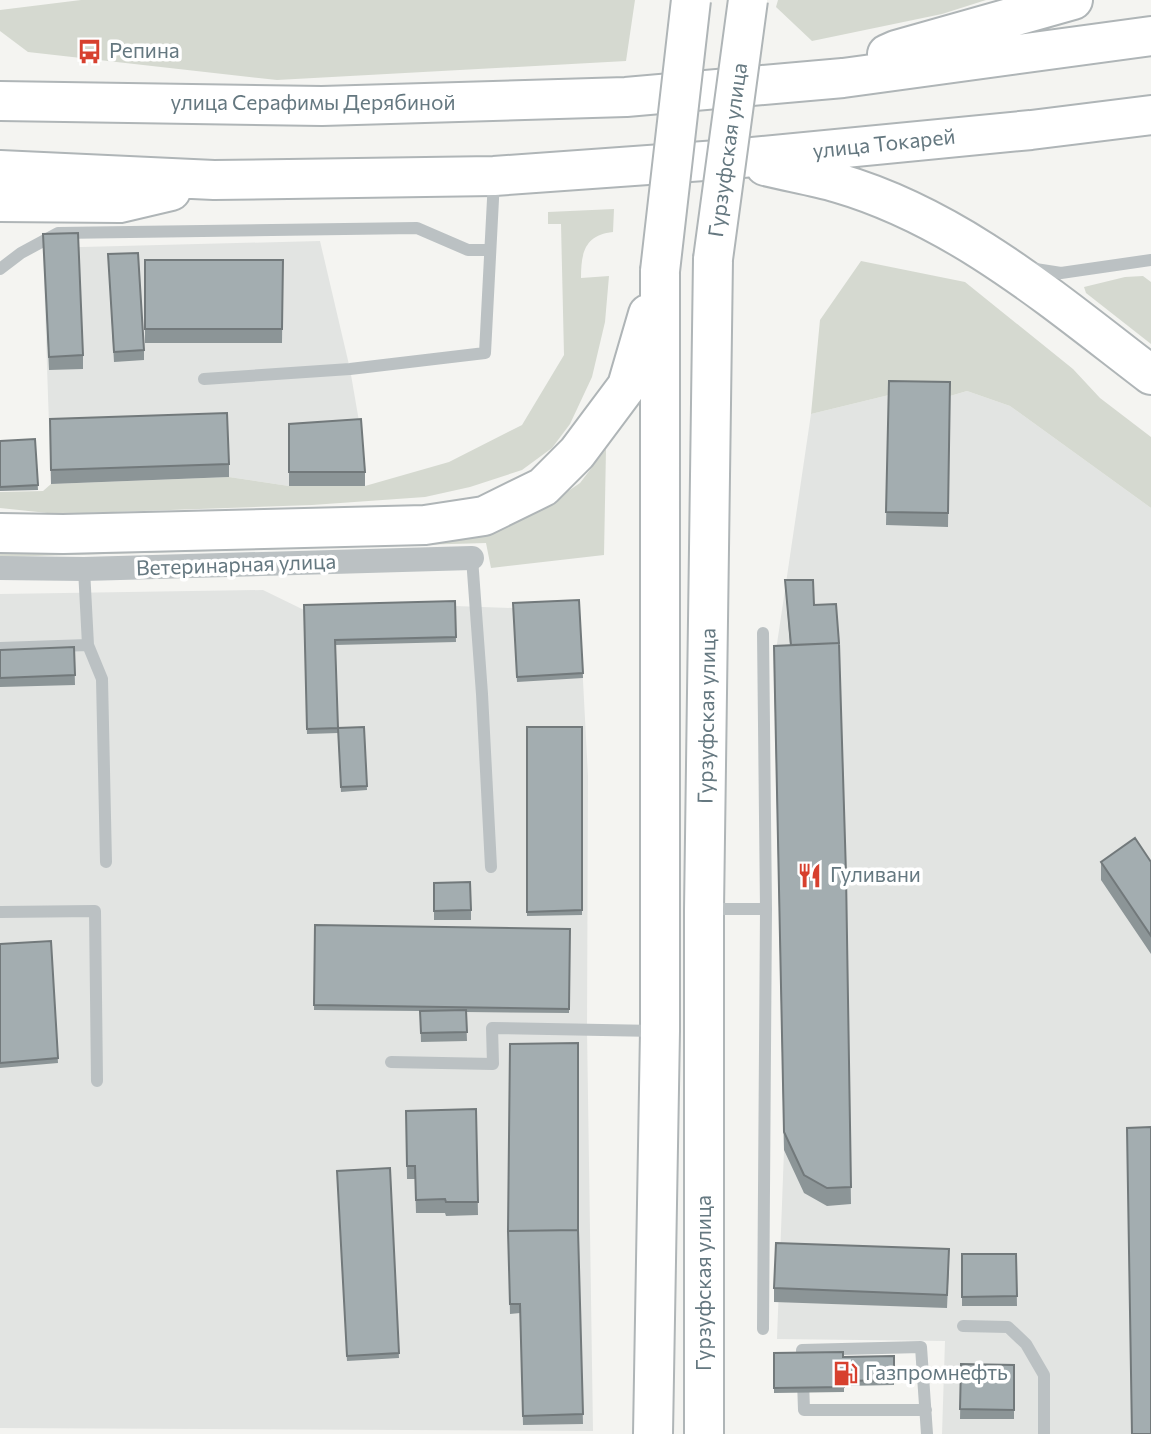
<svg xmlns="http://www.w3.org/2000/svg" width="1151" height="1434" font-family="Commissioner,sans-serif">
<style>
.built{fill:#e2e4e2}
.green{fill:#d5d9d0}
.lines{fill:none;stroke-linecap:round;stroke-linejoin:round}
.primary-casing{stroke:#afb5b7;stroke-width:42}
.lane{stroke:#bbc1c3;stroke-width:12}
.street{stroke:#bbc1c3;stroke-width:24}
.primary{stroke:#fff;stroke-width:38}
.primary-bridge-casing{stroke:#afb5b7;stroke-width:42;stroke-linecap:butt}
.primary-bridge{stroke:#fff;stroke-width:38}
.wall{fill:#8c9597}
.building{fill:#a3adb0;stroke:#72797b;stroke-width:2}
.labels{text-anchor:middle;stroke-width:7;stroke-linejoin:round;paint-order:stroke}
.poi-label{font-size:21px;fill:#657880;stroke:#fff;text-anchor:start}
.street-label{font-size:21px;fill:#657880;stroke:#fff}
</style>
<rect width="100%" height="100%" fill="#f4f4f1"/>
<path class="built" d="M320,241L350,369L361,433L365,486H289L229,477L51,484L43,248Z
M967,391L1010,406L1151,508V1434H942L945,1341L777,1339L784,1150L774,664L811,414L889,395L950,396Z
M263,590L304,610L455,606L513,608L579,604L588,776L587,1030L593,1431L0,1428V594Z"/>
<path class="green" d="M81,0H635L626,61L277,80L28,52L0,31V10Z
M778,0H986L942,14L812,41L776,7Z
M614,209L613,232C585,235 581,252 581,278L609,276L605,322L592,377L570,424L552,448L522,470L470,487L425,497L312,505L57,514L0,508V492L43,491L51,484L229,477L289,486H365L449,462L522,425L564,355L561,224H548V212Z
M861,261L965,282L1073,369L1100,398L1151,437V508L1010,406L967,391L950,396L889,395L811,414L820,320Z
M1143,276L1151,282V344L1086,293L1084,287L1125,277Z
M606,449L604,555L491,568L486,543L0,557V550L542,509L580,483Z"/>
<g class="lines">
<defs>
<path id="primary" d="M887,54L896,50L1073,0
M0,101L322,106L626,97L843,78L1151,36
M765,166C789,172 814,176 838,183C958,218 1054,301 1151,375
M0,170L214,180L494,176L732,159L1031,130L1151,115
M0,202L120,203L171,191
M0,533L63,534L425,525L484,516L543,487L577,453L627,386L648,314
M653,1434L660,1031V271
M704,1434V910L713,259"/>
</defs>
<use href="#primary" class="primary-casing"/>
<path class="lane" d="M1029,268L1061,273L1151,260
M0,269L21,253L58,233L417,228L468,250H490
M204,379L350,369L485,353L494,180
M472,558L482,694L491,867
M84,569L88,645L102,679L106,862
M0,648L88,645
M707,909H766
M0,912L95,911L97,1081
M391,1062L493,1064L492,1028L656,1031
M963,1326L1008,1327L1026,1344L1044,1375V1434
M763,1329L766,909L763,633
M926,1410H804L802,1350L921,1347L927,1434"/>
<path class="street" d="M0,568L84,569L472,558"/>
<use href="#primary" class="primary"/>
<defs>
<path id="primary-bridge" d="M713,259L748,0
M660,271L691,0"/>
</defs>
<use href="#primary-bridge" class="primary-bridge-casing"/>
<use href="#primary-bridge" class="primary-bridge"/>
</g>
<path class="wall" d="M43,234L83,355V369L49,370Z
M108,254L144,350V360L114,362Z
M145,260H283L282,343H145Z
M889,381L950,382L948,527L886,525Z
M289,424L365,472V486H289Z
M50,432L229,464V477L51,484Z
M35,439L38,490L0,491V441Z
M785,580L814,605L846,874L851,1204L827,1206L804,1193L784,1150L774,664L790,645Z
M579,600L583,678L517,682L513,603Z
M455,601L456,642L335,645L338,728L364,727L367,790L341,792L338,733L307,734L304,605Z
M74,647L75,685L0,687V650Z
M527,727H582V915L527,916Z
M1101,862H1151V954L1101,880Z
M434,883L471,910V920H434Z
M315,925L570,929L569,1013L466,1012L467,1041L421,1042L420,1011L314,1010Z
M51,941L58,1063L0,1068V944Z
M476,1109L478,1215L446,1216L445,1213H416L415,1179H407L406,1111Z
M390,1168L399,1358L347,1361L337,1171Z
M578,1230L583,1424L523,1425L520,1313L510,1314L508,1231Z
M962,1254H1016L1017,1306H962Z
M949,1263L947,1308L774,1302V1288Z
M774,1353L843,1357L894,1356V1385L844,1386V1392L774,1393Z
M961,1364L1014,1365V1419H960Z"/>
<path class="building" d="M78,233L83,355L49,357L43,234Z
M138,253L144,350L114,352L108,254Z
M145,260H283L282,329H145Z
M889,381L950,382L948,513L886,512Z
M227,413L229,464L51,470L50,419Z
M361,419L365,472H289V424Z
M35,439L38,485L0,487V441Z
M785,580H813L814,605L836,604L839,643L791,645Z
M579,600L583,673L517,677L513,603Z
M455,601L456,637L335,640L338,728L307,729L304,605Z
M839,643L846,874L851,1187L827,1188L804,1175L784,1132L774,646Z
M74,647L75,675L0,678V650Z
M364,727L367,786L341,787L338,728Z
M527,727H582V910L527,912Z
M1135,838L1151,862V936L1101,862Z
M470,882L471,910L434,911V883Z
M315,925L570,929L569,1009L314,1005Z
M51,941L58,1058L0,1063V944Z
M466,1010L467,1032L421,1033L420,1011Z
M578,1043V1230L508,1231L510,1044Z
M476,1109L478,1202H446L445,1199L416,1200L415,1166H407L406,1111Z
M1151,1127V1434H1132L1127,1128Z
M390,1168L399,1353L347,1356L337,1171Z
M578,1230L583,1414L523,1416L520,1304H510L508,1231Z
M776,1243L949,1249L947,1295L774,1288Z
M962,1254H1016L1017,1296L962,1297Z
M843,1352V1357L894,1356V1380L844,1381V1387L774,1388V1353Z
M961,1364L1014,1365V1410L960,1409Z"/>
<defs>
<symbol id="bus-bare" viewBox="-9 -9 18 18"><path d="M-5-6H5V4H4V6H2V4H-2V6H-4V4H-5ZM-3.5-4V0h7V-4ZM-3.5 1.2v1.5H-2V1.2ZM2 1.2v1.5H3.5V1.2Z" fill="#d7402e" stroke="#fff" stroke-width="2.5" paint-order="stroke"/></symbol>
<symbol id="restaurant-bare" viewBox="-9 -9 18 18"><path d="M-5-6h1v4h1v-4h1v4h1v-4h1v5L-1.5 .5V6h-2V.5L-5-1ZM5-6V6H3V1.5H1.5Q1.5-4 5-6Z" fill="#d7402e" stroke="#fff" stroke-width="2.5" paint-order="stroke"/></symbol>
<symbol id="fuel-bare" viewBox="-9 -9 18 18"><path d="M-5.5-6h7V0h2V4h1.3V-2.5L3-4.5l.8-.8L6-3V5H2.5V1h-1V6h-7ZM-4.2-4.7v3.2H.2V-4.7Z" fill="#d7402e" stroke="#fff" stroke-width="2.5" paint-order="stroke"/></symbol>
</defs>
<g fill-rule="evenodd">
<use href="#bus-bare" x="72" y="34" width="35" height="35"/>
<use href="#restaurant-bare" x="792" y="858" width="35" height="35"/>
<use href="#fuel-bare" x="828" y="1356" width="35" height="35"/>
</g>
<g class="labels">
<g class="poi-label">
<text x="109" y="58">Репина</text>
<text x="830" y="882">Гуливани</text>
<text x="865" y="1380">Газпромнефть</text>
</g>
<g class="street-label">
<text x="313" y="110">улица Серафимы Дерябиной</text>
<text transform="translate(884 144) rotate(-6)" y="7">улица Токарей</text>
<text transform="translate(728 150) rotate(-82)" y="7">Гурзуфская улица</text>
<text transform="translate(236 565) rotate(-2)" y="7">Ветеринарная улица</text>
<text transform="translate(707 716) rotate(-89)" y="7">Гурзуфская улица</text>
<text transform="translate(704 1283) rotate(-90)" y="7">Гурзуфская улица</text>
</g>
</g>
</svg>
